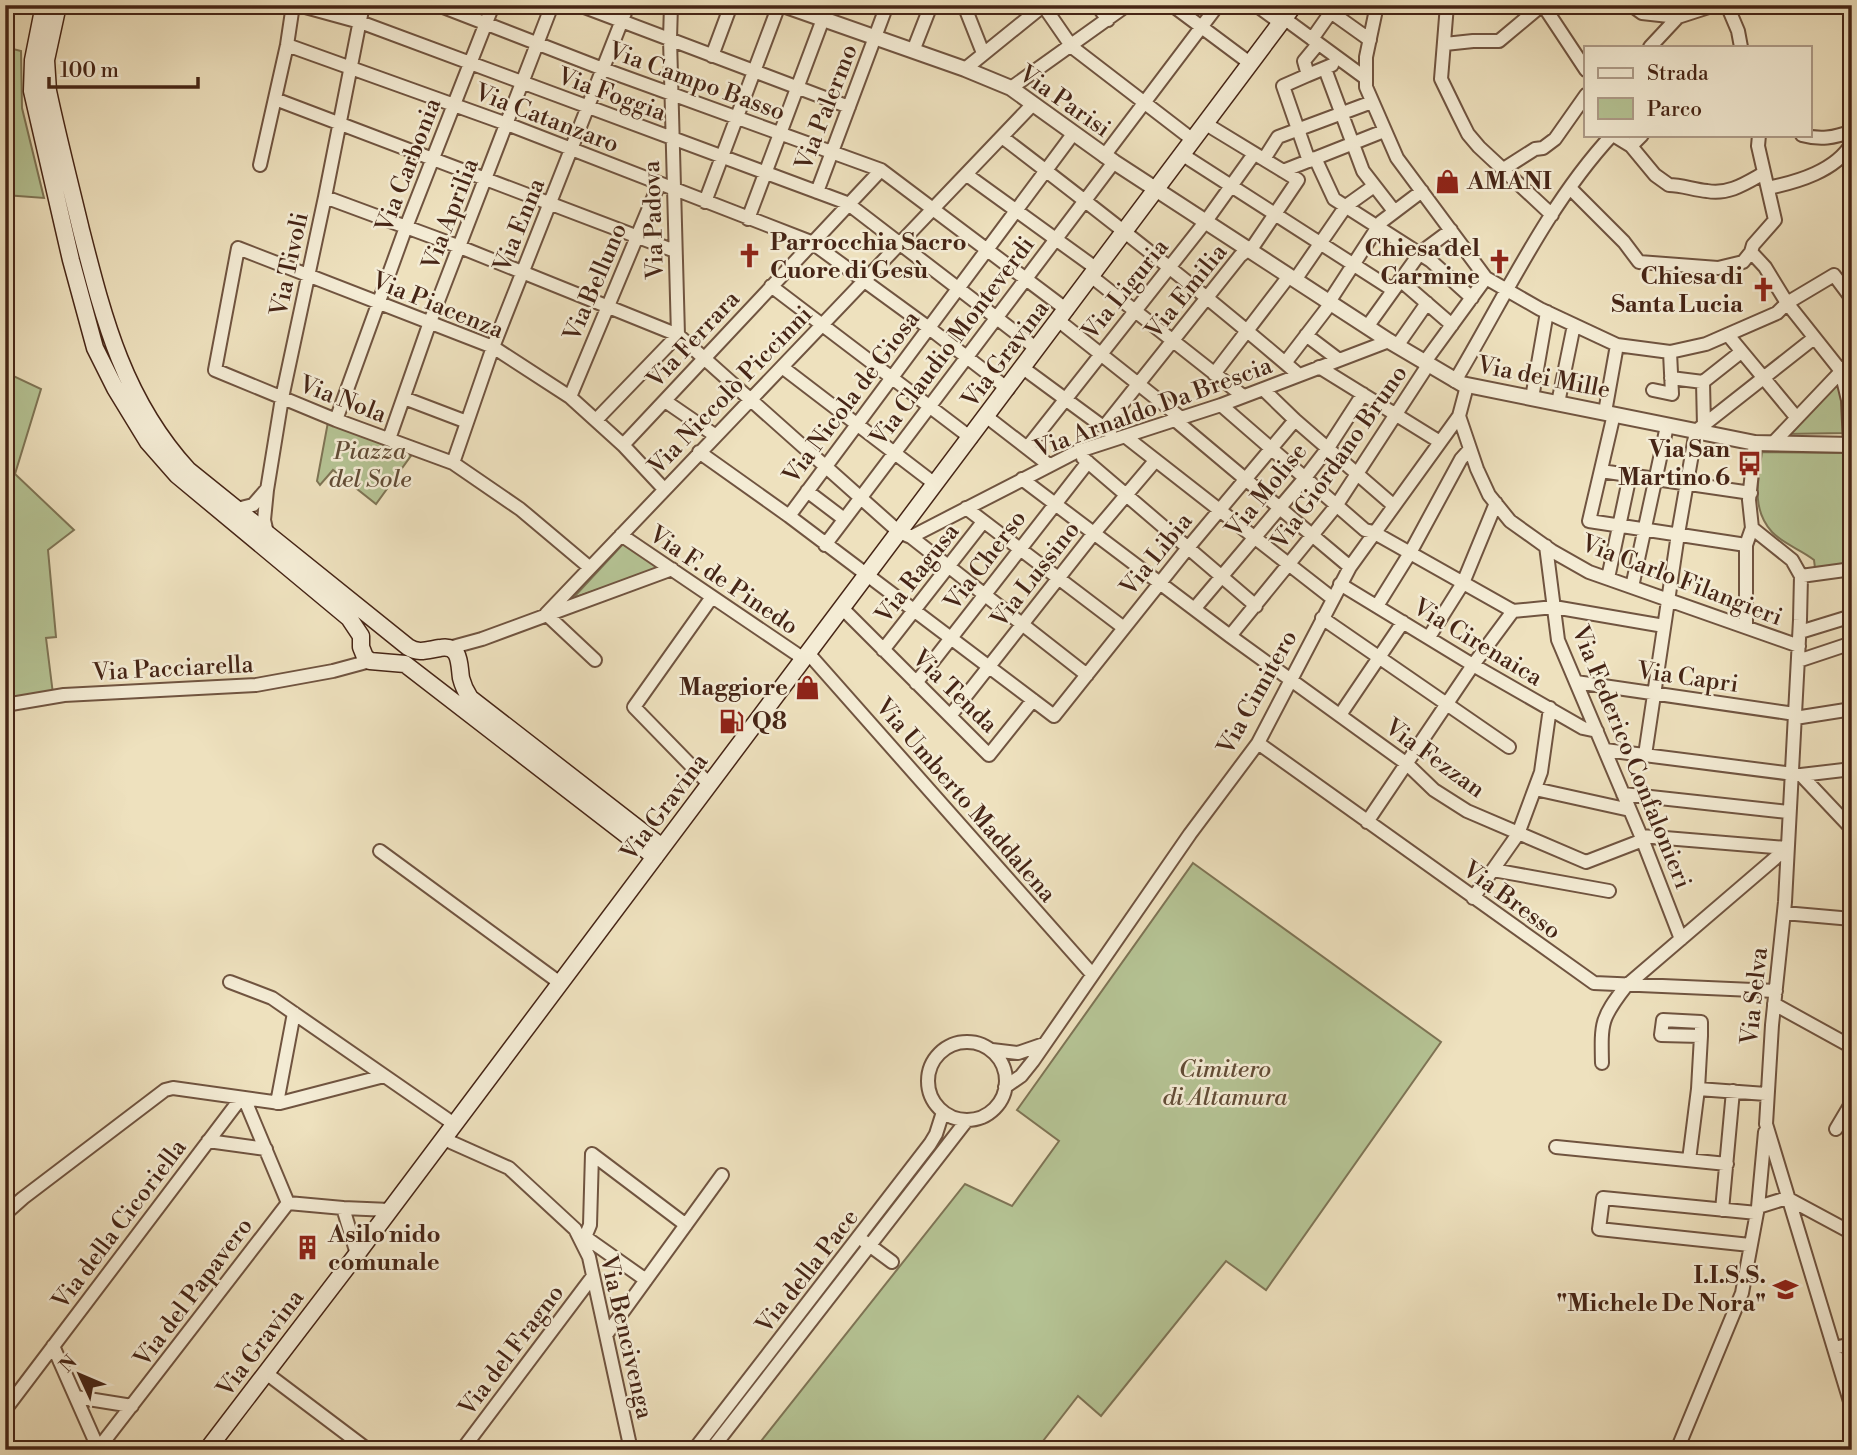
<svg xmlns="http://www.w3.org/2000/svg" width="1857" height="1455" font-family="'Libre Bodoni',serif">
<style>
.green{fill:#b5c394;stroke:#7e7455;stroke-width:2}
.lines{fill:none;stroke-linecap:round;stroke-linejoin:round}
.minor-casing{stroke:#705440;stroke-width:16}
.tertiary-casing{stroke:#705440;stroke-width:18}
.secondary-casing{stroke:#462516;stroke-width:19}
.minor{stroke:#f4ecd5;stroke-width:12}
.tertiary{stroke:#f4ecd5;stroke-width:14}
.secondary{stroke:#f4ecd5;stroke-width:16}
.labels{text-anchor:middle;stroke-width:5;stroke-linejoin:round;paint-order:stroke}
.street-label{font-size:24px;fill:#462516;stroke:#f4ecd5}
.poi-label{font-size:24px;font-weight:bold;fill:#462516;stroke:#f4ecd5;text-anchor:end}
.park-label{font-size:24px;font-style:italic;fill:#624c36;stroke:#f4ecd5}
</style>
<rect width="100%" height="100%" fill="#eee1be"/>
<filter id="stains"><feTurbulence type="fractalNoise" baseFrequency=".00286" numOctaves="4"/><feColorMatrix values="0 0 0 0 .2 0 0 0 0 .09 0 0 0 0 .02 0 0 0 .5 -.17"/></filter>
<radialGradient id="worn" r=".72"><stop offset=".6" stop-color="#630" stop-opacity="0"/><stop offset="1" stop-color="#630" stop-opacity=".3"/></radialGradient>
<path class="green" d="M5,47L21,51L22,108L44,198L5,195Z
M5,370L11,375L41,389L15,474L74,530L48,550L56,637L46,638L53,694L5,698Z
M1837,381L1845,403L1844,433L1786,434Z
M328,422L413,453L376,504L333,470L320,485L317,481Z
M1762,452L1852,453V563L1815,568L1814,560C1802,550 1783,544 1772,532C1751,509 1758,481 1762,452Z
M623,544L662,568L573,598Z
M1193,863L1441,1042L1266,1290L1226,1261L1101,1416L1078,1396L1036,1450H754L965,1184L1012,1206L1059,1141L1017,1110Z"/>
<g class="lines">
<defs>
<path id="minor" d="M298,5L360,22L847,203L1037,349
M438,5L603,69L881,170L1067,310
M579,5L849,107
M671,5L670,39L678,335
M964,5L983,53
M1043,5L1072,47L1193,140
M1097,5L1108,20
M1172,5L1251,64
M1256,5L1281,23
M1321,5L1370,40
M1377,5L1366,57V87L1397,158L1486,278L1540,309L1617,345L1670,352L1706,344L1777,313L1787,303L1834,275L1852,299
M1447,5L1441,79L1458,114L1468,134L1479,147L1552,215
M1543,5L1586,70
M1631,5L1642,13L1678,17
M1727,5L1738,31L1741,47
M1499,7L1501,5
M1285,19L1364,77
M1312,39L1331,12
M1318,44L1304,61L1308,75L1332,65
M1445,44L1473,41H1499L1542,5
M287,45L507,124L811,242L929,328L1008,389
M1650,47L1678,17L1715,5
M913,51L931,5
M712,56L731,5
M965,69L1044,5
M1325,69L1363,171L1394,211
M1308,75L1283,86L1309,161
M1011,88L1127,5
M275,99L675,251
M1613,135L1631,146L1642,135
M1802,135C1820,140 1834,138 1852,131
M1002,137C1103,214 1203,292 1299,375
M1631,146L1655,175L1669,185C1682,185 1694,190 1707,191C1729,195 1746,183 1764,173
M1183,155L1393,290
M1104,156L1218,5
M1315,158L1334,199L1431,261L1472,298
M1264,159L1278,137L1372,102
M260,165L287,45L293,5
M1502,170L1535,149L1543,148L1555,139L1586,95
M1283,171L1384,131
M967,175L1097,269
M1570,188L1624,242L1639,262L1718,268L1743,262L1751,252L1753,245L1775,220L1758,146L1759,135
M1768,188C1797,182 1836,171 1852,143
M817,192L887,5
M325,197L460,247L678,335L899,532L911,537L1076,452L1221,405L1389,341
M705,202L779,5
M748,219L823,19
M1751,252L1765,267L1787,303L1841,371L1848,400L1850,445
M1092,277L1243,396
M1295,280L1346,206L1374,186
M1400,280L1452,325
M771,286L971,438
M1329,302L1381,222L1422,191
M1059,321L1181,418
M1367,327L1420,253L1451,230
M1306,335L1339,360
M1728,335L1796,417
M1397,346L1427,303
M1285,363L1331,303
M1424,363L1486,278
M782,367L935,484
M1319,367L1440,442
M1023,368L1110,432
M1214,374L1289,276
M1671,378L1703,382L1704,426
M1455,381C1504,299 1547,205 1612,135
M1703,382L1741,352
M1263,389L1295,420L1393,505
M1653,390L1672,394L1670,352
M570,397L659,184
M404,398L467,422
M1532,398L1547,312
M665,401L716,436
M1558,403L1574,325
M1221,405L1365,530L1373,532L1513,611L1554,607L1664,626
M1605,412L1617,345
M1614,414L1589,521L1746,545
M1459,416L1477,469L1489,495L1510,521L1552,551L1589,572L1799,646
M987,417L1049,465
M336,420L406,227L493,5
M596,420L678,335
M1175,420L1350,567
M1104,427L1240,256L1254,245L1298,180L1206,124
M1126,437L1332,598
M389,439L430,322L552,5
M1773,443L1852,360
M623,445L881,170
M1027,448L1206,221L1254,154
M699,452L789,516L1054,716L1187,549L1295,420
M1083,458L1256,606
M453,463L493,347L628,5
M1601,471L1751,493
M1022,479L1230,636L1407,764L1434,790L1467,811L1586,862L1643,840
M807,491L844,519
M966,508L1124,628
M237,509L253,505L266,490
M789,516L1073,134
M1752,528L1792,560L1801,576L1800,620L1785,902L1772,1025L1766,1124L1852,1408
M267,533L264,520L267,490L282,398L325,197L363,5
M621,535L804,659
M911,537L1087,675
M825,545L1114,162
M1546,546L1558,640L1641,836L1681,939
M589,567L520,509L453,463L336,420L215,370L238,248L493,347L570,397L623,445L664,489
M1801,576L1852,569
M1608,578L1630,475
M1340,584L1473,665L1583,728L1597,731
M1632,587L1667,426
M1377,606L1410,553L1461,459L1470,449
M842,608L989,755L1033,700
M1195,608L1304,479L1328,448L1363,394
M546,614L1033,104
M546,614L595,660
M1322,618L1509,747
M1746,627V545L1752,528L1749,500L1755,443
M1800,632L1852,616
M1230,636L1336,506L1428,365
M1429,637L1463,583L1496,503
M449,648L482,639L672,569
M883,650L983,522
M808,653L1092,974
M1798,661L1852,643
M1576,682L1795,714
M916,683L1088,462
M5,705L64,695L256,685L333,671L370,661
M1340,715L1403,622
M950,716L1094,533L1155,461
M1795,718L1852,709
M1258,743L1594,983L1776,991
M1605,750L1801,775L1852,769
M1645,755L1678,534L1696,431L1814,338
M1801,775L1852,829
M709,784L634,707L712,597
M1535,789L1630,810
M1623,794L1788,812
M1367,822L1473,665L1513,611
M1641,836L1787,848
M380,851L560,983
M1493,870L1609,891
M1473,898L1518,834L1541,772L1550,708
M1784,913L1852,919
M230,982L272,998L454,1124
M1774,1004L1852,1047
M1663,1020L1701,1022V1036L1661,1035Z
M928 1081a39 39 0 1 1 78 0a39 39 0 1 1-78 0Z
M992,1050L1018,1053L1044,1044
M1602,1063C1601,1022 1601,1018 1626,986L1787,848
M1005,1087L1021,1076L1033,1061L1190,834L1258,743L1350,567L1459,416L1467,386
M1698,1089L1766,1094
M244,1098L288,1203L343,1208
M277,1103L294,1013
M1836,1129L1852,1102
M444,1139L509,1168L575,1229L589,1257L631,1450
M208,1141L266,1149
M1556,1147L1727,1164
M592,1154L686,1225
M1689,1160L1698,1089L1701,1036
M1758,1207L1787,1198L1852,1233
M1722,1210L1733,1091
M5,1214L23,1198L165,1090L173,1088L280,1103L384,1076
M585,1237L646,1280
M583,1242L590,1225L592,1154
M865,1242L892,1262
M1750,1245L1599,1229L1603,1198L1757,1213
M357,1254L343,1208L390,1210
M606,1335L722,1175
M53,1346L99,1450
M1834,1348L1852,1344
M266,1373L368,1450
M76,1397L132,1406
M5,1410L241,1098
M98,1449L288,1203
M462,1450L593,1276
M694,1450L930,1144L936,1134L943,1112
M711,1450L967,1120
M1677,1450L1742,1293L1758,1207L1765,1132"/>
<path id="tertiary" d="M783,5L965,69L1011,88L1114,162L1389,341L1462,384L1755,443L1852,445"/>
<path id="secondary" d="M44,5L33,60L32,91L71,260L95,348L115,388L148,442L177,475L349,618L361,636V647L365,657L370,661L405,664L655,857
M58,5L46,60L48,91C58,138 70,184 81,230C104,320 124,400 188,470L408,647C419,654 427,650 440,648C461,644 459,665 461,678C463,686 466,692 470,698L662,847
M207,1450L357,1254L1294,5"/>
</defs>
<use href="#minor" class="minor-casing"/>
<use href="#tertiary" class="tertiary-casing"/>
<use href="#secondary" class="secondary-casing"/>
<use href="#minor" class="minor"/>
<use href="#tertiary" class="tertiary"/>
<use href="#secondary" class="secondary"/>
</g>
<defs>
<symbol id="shop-bare" viewBox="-9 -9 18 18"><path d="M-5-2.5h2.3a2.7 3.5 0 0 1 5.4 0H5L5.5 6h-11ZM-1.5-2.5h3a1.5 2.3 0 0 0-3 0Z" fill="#8f2418" stroke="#f4ecd5" stroke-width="2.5" paint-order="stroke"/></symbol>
<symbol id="church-bare" viewBox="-9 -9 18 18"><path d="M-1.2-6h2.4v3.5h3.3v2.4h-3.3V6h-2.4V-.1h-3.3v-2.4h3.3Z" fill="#8f2418" stroke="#f4ecd5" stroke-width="2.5" paint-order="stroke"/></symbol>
<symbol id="bus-bare" viewBox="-9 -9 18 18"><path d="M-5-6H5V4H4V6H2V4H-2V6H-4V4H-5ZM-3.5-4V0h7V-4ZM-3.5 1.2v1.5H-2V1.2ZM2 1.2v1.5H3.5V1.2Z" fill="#8f2418" stroke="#f4ecd5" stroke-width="2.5" paint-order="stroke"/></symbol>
<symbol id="fuel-bare" viewBox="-9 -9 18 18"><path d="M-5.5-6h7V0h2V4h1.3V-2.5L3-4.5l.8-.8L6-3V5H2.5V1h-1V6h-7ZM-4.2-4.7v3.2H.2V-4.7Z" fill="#8f2418" stroke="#f4ecd5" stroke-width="2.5" paint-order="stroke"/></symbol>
<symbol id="building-bare" viewBox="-9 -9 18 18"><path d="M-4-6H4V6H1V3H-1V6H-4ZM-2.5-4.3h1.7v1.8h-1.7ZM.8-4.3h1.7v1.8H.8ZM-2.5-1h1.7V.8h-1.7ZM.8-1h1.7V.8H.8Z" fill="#8f2418" stroke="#f4ecd5" stroke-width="2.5" paint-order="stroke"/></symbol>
<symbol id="school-bare" viewBox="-9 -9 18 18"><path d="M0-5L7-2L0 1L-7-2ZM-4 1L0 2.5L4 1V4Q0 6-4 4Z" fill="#8f2418" stroke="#f4ecd5" stroke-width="2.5" paint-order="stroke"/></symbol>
</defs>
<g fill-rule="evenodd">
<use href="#shop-bare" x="1430" y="164" width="35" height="35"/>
<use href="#church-bare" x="732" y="238" width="35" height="35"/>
<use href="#church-bare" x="1482" y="244" width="35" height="35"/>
<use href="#church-bare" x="1746" y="272" width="35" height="35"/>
<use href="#bus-bare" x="1732" y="446" width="35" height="35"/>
<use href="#shop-bare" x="790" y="670" width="35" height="35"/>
<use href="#fuel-bare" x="714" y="704" width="35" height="35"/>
<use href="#building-bare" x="290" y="1230" width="35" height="35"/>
<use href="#school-bare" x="1768" y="1272" width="35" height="35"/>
</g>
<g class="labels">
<g class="street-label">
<text transform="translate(697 81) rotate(20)" y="8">Via Campo Basso</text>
<text transform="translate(612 94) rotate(20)" y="8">Via Foggia</text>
<text transform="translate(1065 101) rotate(35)" y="8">Via Parisi</text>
<text transform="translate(826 107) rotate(-69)" y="8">Via Palermo</text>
<text transform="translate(547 118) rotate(21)" y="8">Via Catanzaro</text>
<text transform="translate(408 165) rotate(-69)" y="8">Via Carbonia</text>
<text transform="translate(450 214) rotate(-69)" y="8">Via Aprilia</text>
<text transform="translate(653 220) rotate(-92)" y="8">Via Padova</text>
<text transform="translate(519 225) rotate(-68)" y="8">Via Enna</text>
<text transform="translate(289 264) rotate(-78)" y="8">Via Tivoli</text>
<text transform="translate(595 282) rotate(-67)" y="8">Via Belluno</text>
<text transform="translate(1125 289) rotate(-51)" y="8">Via Liguria</text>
<text transform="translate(1186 291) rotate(-51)" y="8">Via Emilia</text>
<text transform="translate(438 305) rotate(22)" y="8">Via Piacenza</text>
<text transform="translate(693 339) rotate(-47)" y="8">Via Ferrara</text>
<text transform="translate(952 341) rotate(-53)" y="8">Via Claudio Monteverdi</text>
<text transform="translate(1005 354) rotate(-53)" y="8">Via Gravina</text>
<text transform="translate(1544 377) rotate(11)" y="8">Via dei Mille</text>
<text transform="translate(730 390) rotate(-46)" y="8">Via Niccolò Piccinni</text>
<text transform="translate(851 397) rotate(-53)" y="8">Via Nicola de Giosa</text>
<text transform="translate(343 399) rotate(21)" y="8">Via Nola</text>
<text transform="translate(1153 407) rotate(-20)" y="8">Via Arnaldo Da Brescia</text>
<text transform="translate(1339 457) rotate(-55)" y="8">Via Giordano Bruno</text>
<text transform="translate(1266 490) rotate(-51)" y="8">Via Molise</text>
<text transform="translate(1156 554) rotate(-51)" y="8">Via Libia</text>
<text transform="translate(985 560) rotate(-53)" y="8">Via Cherso</text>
<text transform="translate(917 573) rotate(-52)" y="8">Via Ragusa</text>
<text transform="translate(1035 574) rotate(-52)" y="8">Via Lussino</text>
<text transform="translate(724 580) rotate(34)" y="8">Via F. de Pinedo</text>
<text transform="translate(1682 580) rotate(21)" y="8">Via Carlo Filangieri</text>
<text transform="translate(1478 642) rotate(31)" y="8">Via Cirenaica</text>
<text transform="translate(173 668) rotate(-3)" y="8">Via Pacciarella</text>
<text transform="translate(1688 677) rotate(8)" y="8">Via Capri</text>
<text transform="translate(955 691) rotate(44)" y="8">Via Tenda</text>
<text transform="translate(1257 692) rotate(-61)" y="8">Via Cimitero</text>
<text transform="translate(1632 757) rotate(68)" y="8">Via Federico Confalonieri</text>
<text transform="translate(1435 758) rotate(36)" y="8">Via Fezzan</text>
<text transform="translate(966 800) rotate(49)" y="8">Via Umberto Maddalena</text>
<text transform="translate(664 807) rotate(-53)" y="8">Via Gravina</text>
<text transform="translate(1512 900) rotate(36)" y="8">Via Bresso</text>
<text transform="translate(1754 996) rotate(-84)" y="8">Via Selva</text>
<text transform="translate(119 1224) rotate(-53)" y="8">Via della Cicoriella</text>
<text transform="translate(807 1271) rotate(-52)" y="8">Via della Pace</text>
<text transform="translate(193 1292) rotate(-53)" y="8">Via del Papavero</text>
<text transform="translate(627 1337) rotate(77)" y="8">Via Bencivenga</text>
<text transform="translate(260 1343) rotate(-53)" y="8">Via Gravina</text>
<text transform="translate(511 1350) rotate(-53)" y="8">Via del Fragno</text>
</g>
<g class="poi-label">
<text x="1467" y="189" text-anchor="start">AMANI</text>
<text x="770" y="250" text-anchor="start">Parrocchia Sacro<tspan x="770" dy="28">Cuore di Gesù</tspan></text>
<text x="1480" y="256">Chiesa del<tspan x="1480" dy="28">Carmine</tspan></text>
<text x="1743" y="284">Chiesa di<tspan x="1743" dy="28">Santa Lucia</tspan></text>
<text x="1730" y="457">Via San<tspan x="1730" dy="28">Martino 6</tspan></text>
<text x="788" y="695">Maggiore</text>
<text x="752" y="729" text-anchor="start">Q8</text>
<text x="328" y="1242" text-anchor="start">Asilo nido<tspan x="328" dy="28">comunale</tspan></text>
<text x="1766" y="1283">I.I.S.S.<tspan x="1766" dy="28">"Michele De Nora"</tspan></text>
</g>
<g class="park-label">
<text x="370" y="459">Piazza<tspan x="370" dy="28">del Sole</tspan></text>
<text x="1225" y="1077">Cimitero<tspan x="1225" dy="28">di Altamura</tspan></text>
</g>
</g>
<rect width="1857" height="1455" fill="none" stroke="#eee1be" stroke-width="28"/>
<rect x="7" y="7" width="1843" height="1441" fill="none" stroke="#462516" stroke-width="3.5"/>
<rect x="14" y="14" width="1829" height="1427" fill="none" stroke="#462516" stroke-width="2"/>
<rect x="1584" y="46" width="228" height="91" fill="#f4ecd5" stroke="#ae9c89" stroke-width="2"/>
<rect x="1598" y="68" width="35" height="10" fill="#f4ecd5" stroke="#ae9c89" stroke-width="2"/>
<text x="1647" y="80" font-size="21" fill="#462516">Strada</text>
<rect x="1598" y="98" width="35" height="21" fill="#b5c394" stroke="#ae9c89" stroke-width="2"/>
<text x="1647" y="116" font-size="21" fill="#462516">Parco</text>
<g transform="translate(80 1375) rotate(314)" stroke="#f4ecd5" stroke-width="5" paint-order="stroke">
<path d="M0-5L12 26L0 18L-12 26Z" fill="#462516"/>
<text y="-10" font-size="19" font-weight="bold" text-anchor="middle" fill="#462516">N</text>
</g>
<path d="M49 77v10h149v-10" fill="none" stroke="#462516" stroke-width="3.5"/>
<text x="60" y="77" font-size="21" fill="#462516" stroke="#f4ecd5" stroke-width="5" paint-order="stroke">100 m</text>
<rect width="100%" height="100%" filter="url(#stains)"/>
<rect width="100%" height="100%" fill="url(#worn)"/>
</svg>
